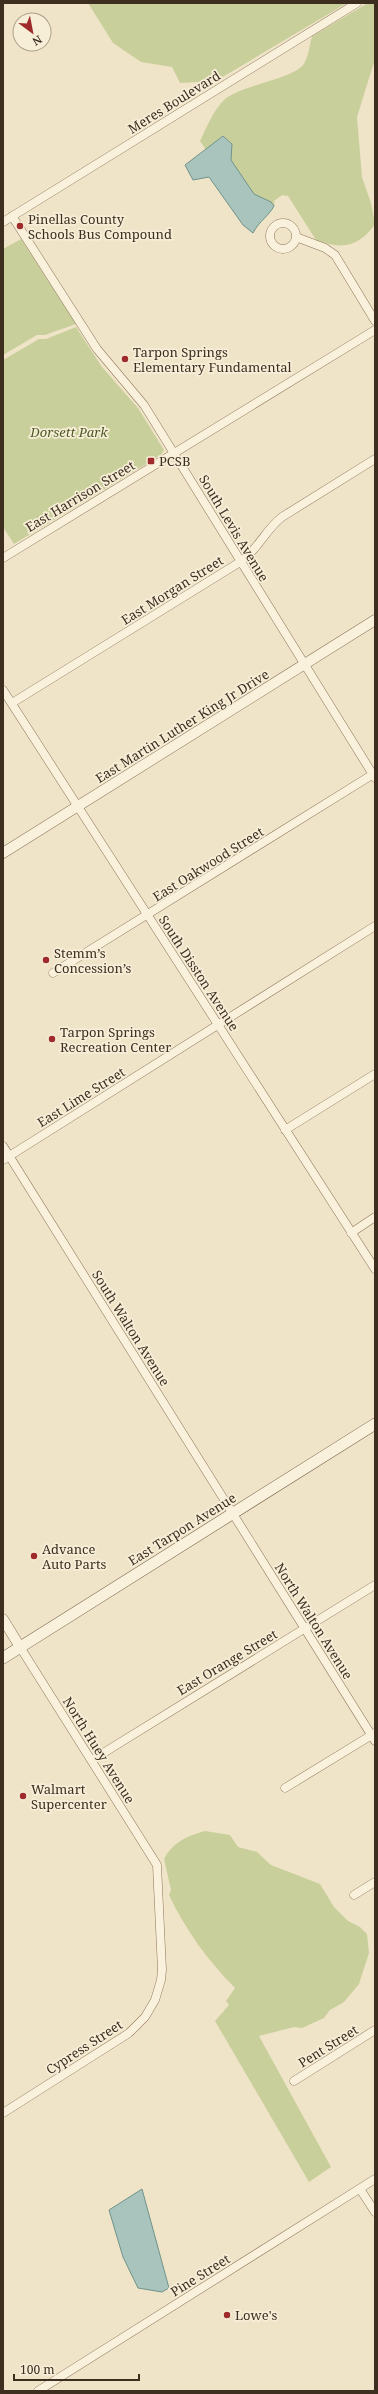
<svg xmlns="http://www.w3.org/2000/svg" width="378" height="2394" font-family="'Noto Serif',serif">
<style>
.green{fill:#c9cf9b}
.water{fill:#a9c4bc;stroke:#6f938a}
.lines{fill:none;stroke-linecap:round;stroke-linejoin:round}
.minor-casing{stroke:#8d765c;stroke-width:9}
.tertiary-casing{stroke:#8d765c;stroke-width:11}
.secondary-casing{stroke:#6f573f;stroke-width:12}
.minor{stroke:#faf1dc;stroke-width:8}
.tertiary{stroke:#faf1dc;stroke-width:10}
.secondary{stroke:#faf1dc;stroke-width:11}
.poi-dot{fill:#9e2a2b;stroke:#f7eed8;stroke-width:1.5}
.labels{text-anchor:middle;stroke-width:3.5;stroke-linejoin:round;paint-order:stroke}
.street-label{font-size:13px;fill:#3d2e20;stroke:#f7eed8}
.poi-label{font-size:13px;fill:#3d2e20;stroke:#f7eed8;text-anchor:start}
.park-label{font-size:13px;font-style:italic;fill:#4d5a26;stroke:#f7eed8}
</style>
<rect width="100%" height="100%" fill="#f0e4c8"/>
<path class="green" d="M88,3H347L216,81L180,83L172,67L141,62L113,43Z
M368,3H375V59L357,117L362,177L371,203L375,224C359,247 342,250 316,240L288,196L282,195L274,201L275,206L271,202L254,194L231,160L232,143L222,136L206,150L200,141C207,127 213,110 225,99C244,84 290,80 303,65C308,59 310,44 312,36Z
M21,239L76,324L45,335H37L3,355V249Z
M76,327L102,367L138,408L164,450L161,455L14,544L3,527V360L39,339H46Z
M205,1831L230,1835L238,1847L257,1852L271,1865L320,1884L334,1907L348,1921L360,1927L367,1934L369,1953L359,1984L344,2002L330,2010L324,2018L302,2028L294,2027L259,2036L331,2167L309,2182L215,2021L229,2005L226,2001L235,1988C208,1961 185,1929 169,1895L171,1890L164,1859C173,1842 187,1836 205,1831Z"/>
<path class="water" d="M223,136L232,144L231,160L254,194L271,202L274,206C268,217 260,220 253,233L243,225L209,177L193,180L185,165Z
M142,2189L169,2288L162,2292L138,2288L123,2257L109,2210Z"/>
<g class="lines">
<defs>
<path id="minor" d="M12,216L97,349L144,405L375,778
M3,222L357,3
M270 236a13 13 0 1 1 26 0a13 13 0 1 1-26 0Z
M296,237L325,248L335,255L375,321
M3,558L375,330
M3,690L375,1269
M12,703L240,562C258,550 265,530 282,517L375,459
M53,973L375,773
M285,1130L375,1074
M3,1146L375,1741
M3,1160L375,926
M351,1233L375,1217
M92,1760L375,1585
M285,1788L375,1733
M354,1895L375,1882
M294,2081L375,2030
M3,2113L129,2033L145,2017L155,2000L161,1980L162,1970L157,1865L20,1647
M360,2189L375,2212
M38,2391L375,2179"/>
<path id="tertiary" d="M3,853L375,620
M3,1619L20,1647"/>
<path id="secondary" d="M3,1658L375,1424"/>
</defs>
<use href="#minor" class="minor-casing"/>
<use href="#tertiary" class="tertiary-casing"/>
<use href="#secondary" class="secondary-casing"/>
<use href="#minor" class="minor"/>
<use href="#tertiary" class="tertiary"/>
<use href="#secondary" class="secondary"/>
</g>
<g class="poi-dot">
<circle cx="20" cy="226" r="4"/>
<circle cx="125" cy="359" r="4"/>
<rect x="147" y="457" width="8" height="8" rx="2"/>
<circle cx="46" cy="960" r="4"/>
<circle cx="52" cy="1039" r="4"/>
<circle cx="34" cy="1556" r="4"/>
<circle cx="23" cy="1796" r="4"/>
<circle cx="227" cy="2315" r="4"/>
</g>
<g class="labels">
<g class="street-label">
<text transform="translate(174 102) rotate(-32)" y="5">Meres Boulevard</text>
<text transform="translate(80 496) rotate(-31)" y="5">East Harrison Street</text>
<text transform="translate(234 528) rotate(59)" y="5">South Levis Avenue</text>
<text transform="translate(172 590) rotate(-32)" y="5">East Morgan Street</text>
<text transform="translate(182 726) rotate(-32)" y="5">East Martin Luther King Jr Drive</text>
<text transform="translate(208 864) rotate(-32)" y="5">East Oakwood Street</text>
<text transform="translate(199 973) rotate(57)" y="5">South Disston Avenue</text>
<text transform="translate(81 1097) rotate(-32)" y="5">East Lime Street</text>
<text transform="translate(131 1328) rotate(58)" y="5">South Walton Avenue</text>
<text transform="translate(182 1529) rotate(-32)" y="5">East Tarpon Avenue</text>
<text transform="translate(314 1621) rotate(58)" y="5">North Walton Avenue</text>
<text transform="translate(227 1662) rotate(-31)" y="5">East Orange Street</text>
<text transform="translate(99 1750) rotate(58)" y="5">North Huey Avenue</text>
<text transform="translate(328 2046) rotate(-32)" y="5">Pent Street</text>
<text transform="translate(84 2047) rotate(-33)" y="5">Cypress Street</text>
<text transform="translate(200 2275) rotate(-32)" y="5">Pine Street</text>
</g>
<g class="poi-label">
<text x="28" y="224">Pinellas County<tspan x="28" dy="15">Schools Bus Compound</tspan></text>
<text x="133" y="357">Tarpon Springs<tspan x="133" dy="15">Elementary Fundamental</tspan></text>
<text x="159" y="466">PCSB</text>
<text x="54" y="958">Stemm’s<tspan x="54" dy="15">Concession’s</tspan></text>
<text x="60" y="1037">Tarpon Springs<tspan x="60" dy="15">Recreation Center</tspan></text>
<text x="42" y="1554">Advance<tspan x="42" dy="15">Auto Parts</tspan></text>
<text x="31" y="1794">Walmart<tspan x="31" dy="15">Supercenter</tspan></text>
<text x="235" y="2320">Lowe's</text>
</g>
<g class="park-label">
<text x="69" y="437">Dorsett Park</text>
</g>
</g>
<rect width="378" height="2394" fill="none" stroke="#3d2e20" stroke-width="8"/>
<g transform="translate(32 32) rotate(148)"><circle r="19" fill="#f7eed8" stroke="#ada18e"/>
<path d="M0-3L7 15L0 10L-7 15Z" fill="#9e2a2b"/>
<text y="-6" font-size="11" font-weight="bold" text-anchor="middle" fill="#3d2e20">N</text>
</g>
<path d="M14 2374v6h125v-6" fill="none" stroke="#3d2e20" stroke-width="2"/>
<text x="20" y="2374" font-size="12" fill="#3d2e20" stroke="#f7eed8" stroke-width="3" paint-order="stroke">100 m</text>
</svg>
